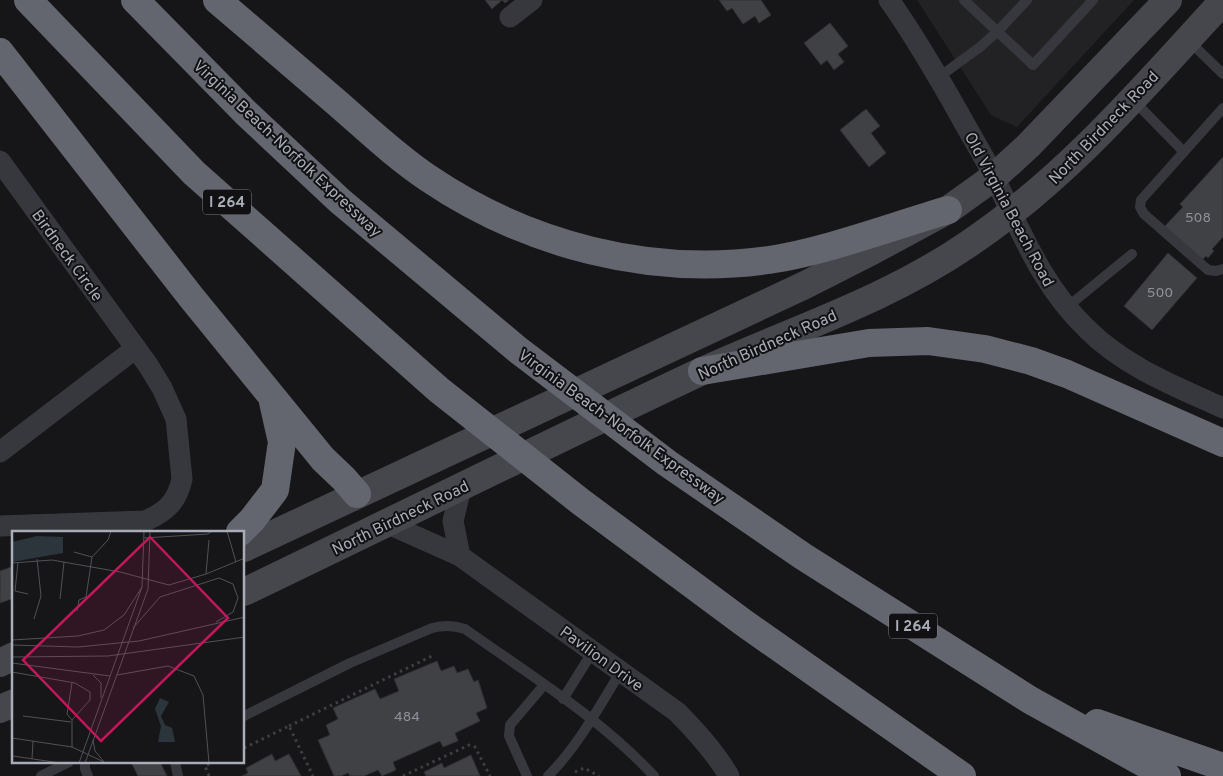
<svg xmlns="http://www.w3.org/2000/svg" width="1223" height="776" font-family="Overpass,sans-serif">
<style>
.built{fill:#222225}
.building{fill:#404145;stroke:#303034}
.lines{fill:none;stroke-linecap:round;stroke-linejoin:round}
.path{stroke:#3d3f44;stroke-width:3;stroke-dasharray:2.5 4;stroke-linecap:butt}
.lane{stroke:#37383d;stroke-width:10}
.street{stroke:#37383d;stroke-width:21}
.secondary{stroke:#45474d;stroke-width:28}
.highway{stroke:#63666e;stroke-width:28}
.labels{text-anchor:middle;stroke-width:4;stroke-linejoin:round;paint-order:stroke}
.number-label{font-size:14px;fill:#8e929b}
.shield{fill:#111113;stroke:#7b7e86;stroke-width:1}
.shield-label{font-size:15px;font-weight:bold;fill:#a8adb8}
.street-label{font-size:16px;fill:#a8adb8;stroke:#111113}
.inset-road{fill:none;stroke:#505258;stroke-width:1}
.view{fill:#c2185b;fill-opacity:0.15;stroke:#c2185b;stroke-width:2.5}
.inset-edge{fill:none;stroke:#a8adb8;stroke-width:2.5}
</style>
<rect width="100%" height="100%" fill="#161618"/>
<path class="built" d="M917,0H1134L1017,127L991,115Z"/>
<path class="building" d="M485,0H509L505,3L502,0L492,9Z
M719,0H761L771,15L759,23L755,16L743,24L732,8L727,11Z
M830,23L848,46L838,54L844,62L834,70L827,60L821,65L804,43Z
M866,109L880,126L871,133L886,153L869,167L840,130Z
M1223,157V237L1212,249L1214,251L1208,258L1206,256L1200,262L1163,228L1183,207L1180,204Z
M1168,253L1197,278L1152,330L1124,306Z
M14,566V598L0,603V571Z
M437,661L441,671L454,666L457,673L468,669L474,682L478,680L487,708L476,713L480,721L455,733L458,741L443,747L440,741L393,762L396,770L382,776L378,770L364,776H350L348,773L341,776H334L318,740L330,735L326,725L338,719L333,708L375,689L380,699L399,691L394,679Z
M272,754L275,761L289,754L301,776H242L248,773L246,768Z
M471,755L480,776H426L424,772L442,763L444,768Z
M131,762H160L167,776H138Z"/>
<g class="lines">
<path class="path" d="M289,726L434,655
M244,748L289,726L313,776
M575,772L584,768L599,776
M209,776L205,766L213,762
M403,776L469,745L475,747L490,776"/>
<path class="lane" d="M964,0L1033,65L1093,0
M1188,40L1223,74
M939,77L980,47L998,31L1027,0
M1133,100L1184,152
M1223,108L1141,200L1140,207L1144,214L1208,270L1216,271L1223,269
M1066,308L1132,254
M563,699L593,651
M244,716L350,663L432,628C444,625 453,625 465,629C530,675 600,718 654,776
M85,762V769L88,776
M175,762L178,776
M41,776L69,762
M527,776L509,736L510,725L544,685
M548,776C578,746 599,707 621,671"/>
<path class="street" d="M889,0C916,38 939,78 962,119C973,139 985,158 995,179C1022,233 1042,286 1087,329C1125,367 1175,386 1223,408
M510,17L532,0
M0,161L148,365L162,388L176,419L182,479C177,502 166,512 145,521L0,526
M0,452L136,348
M386,523L460,556L677,712C697,732 715,752 729,776
M460,556L453,521L461,488"/>
<path class="secondary" d="M244,548L805,285L872,251L948,210L994,177L1028,146L1168,0
M244,592C396,519 547,444 700,372C789,331 885,301 967,245C1066,179 1143,88 1223,1
M0,663L14,656
M0,709L14,703"/>
<path class="highway" d="M28,0L194,173L439,390L581,502L744,623L962,776
M135,0L246,113L340,201L518,350L667,463L804,557L1030,700L1167,776
M217,0C257,34 296,68 336,102C366,128 395,156 428,178C527,245 650,277 769,260C827,251 890,227 948,210
M0,52L191,297L323,459L344,479L357,494
M702,371L869,343L928,341L985,349L1031,361L1067,374L1223,443
M240,532L252,520L275,490L282,442L273,402
M1097,723L1223,767"/>
</g>
<g class="labels">
<g class="number-label">
<text x="1198" y="222">508</text>
<text x="1160" y="297">500</text>
<text x="407" y="721">484</text>
</g>
<g class="shield">
<rect x="203" y="189.5" width="48" height="25" rx="4"/>
<rect x="889" y="613.5" width="48" height="25" rx="4"/>
</g>
<g class="shield-label">
<text x="227" y="207">I 264</text>
<text x="913" y="631">I 264</text>
</g>
<g class="street-label">
<text transform="translate(1103 127) rotate(-46)" y="6">North Birdneck Road</text>
<text transform="translate(288 148) rotate(43)" y="6">Virginia Beach-Norfolk Expressway</text>
<text transform="translate(1010 209) rotate(62)" y="6">Old Virginia Beach Road</text>
<text transform="translate(68 255) rotate(54)" y="6">Birdneck Circle</text>
<text transform="translate(767 344) rotate(-24)" y="6">North Birdneck Road</text>
<text transform="translate(622 426) rotate(36)" y="6">Virginia Beach-Norfolk Expressway</text>
<text transform="translate(400 517) rotate(-26)" y="6">North Birdneck Road</text>
<text transform="translate(602 658) rotate(36)" y="6">Pavilion Drive</text>
</g>
</g>
<g transform="translate(12 531)">
<rect width="232" height="232" fill="#161618"/>
<path d="M25,5L51,6V22L0,31V11ZM148,167L157,171L149,185L153,194L160,197L163,211H146L149,195L143,178Z" fill="#2c353c"/>
<path class="inset-road" d="M215,0L224,31M132,7L196,3L200,0M62,21L80,26M6,31L3,60L16,63M0,32L40,29L108,41L157,54L194,43L233,27M194,43L197,9M48,68L52,31M65,80L67,69L74,66L80,26L96,9L99,0M22,88L29,65L25,28M121,97L148,66L207,47L221,53L226,67L221,81L204,91M0,109L66,105L92,99L112,84L130,56M0,114L66,116L127,110L233,86M0,126L96,125L233,106M0,132L98,145M0,141L63,152L78,161V169L60,189V216L92,231M81,144L89,152V167M105,144L156,135L182,145L191,164L197,232M11,185L59,191M60,189L55,183L60,152M0,207L60,216M81,209L83,220L93,232M1,225L48,232M20,228L21,210M67,232L130,56L132,0M73,232L136,58L138,0"/>
<path class="view" d="M138,6L216,87L89,210L11,129Z"/>
<rect width="232" height="232" class="inset-edge"/>
</g>
</svg>
